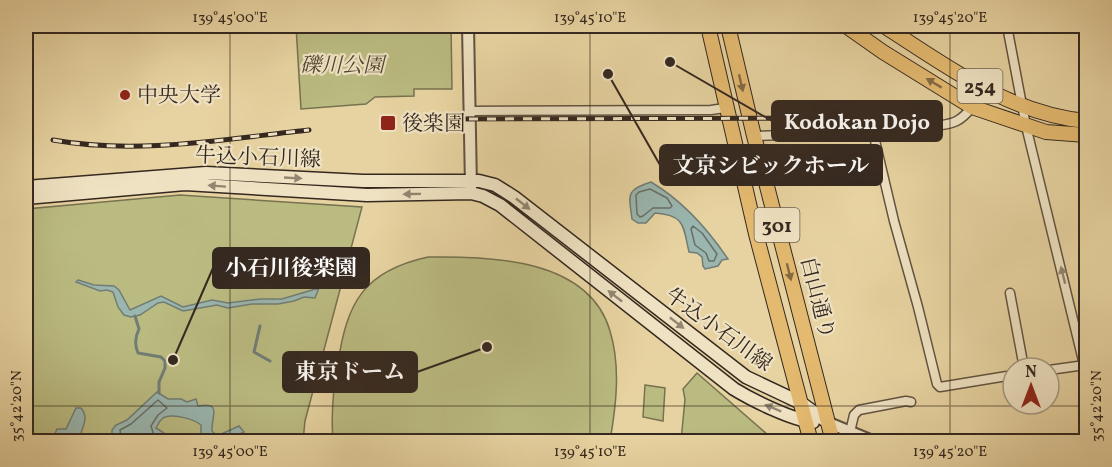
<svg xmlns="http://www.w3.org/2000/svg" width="1112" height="467" font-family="Vollkorn,'Noto Serif JP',serif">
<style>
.green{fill:#babb81;stroke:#777250;stroke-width:1.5}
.water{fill:#9ab6af;stroke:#717d76;stroke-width:1.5}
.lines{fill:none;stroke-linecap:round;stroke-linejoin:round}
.shore{stroke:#676f68;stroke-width:1.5}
.stream{stroke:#717d76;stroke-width:3}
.minor-casing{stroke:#615340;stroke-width:11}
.tertiary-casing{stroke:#615340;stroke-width:14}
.secondary-casing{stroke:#342820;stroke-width:15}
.primary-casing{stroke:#342820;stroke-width:16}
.trunk-casing{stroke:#342820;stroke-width:16}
.minor{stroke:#efe2c2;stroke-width:8}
.tertiary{stroke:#efe2c2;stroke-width:10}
.secondary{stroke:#efe2c2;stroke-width:12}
.primary{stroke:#e4ba70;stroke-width:14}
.trunk{stroke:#e4ba70;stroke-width:14}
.rail-casing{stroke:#342820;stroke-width:5}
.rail{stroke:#efe2c2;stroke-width:3;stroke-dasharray:9;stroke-linecap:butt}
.oneway{fill:#836a44}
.oneway2{fill:#928571}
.ticks{fill:none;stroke:#342820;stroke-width:1.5;stroke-opacity:0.45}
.poi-dot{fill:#8f2418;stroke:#efe2c2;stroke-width:2}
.labels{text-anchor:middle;stroke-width:4.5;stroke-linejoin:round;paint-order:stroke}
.shield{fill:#efe2c2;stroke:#6c6051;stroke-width:1.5}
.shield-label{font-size:20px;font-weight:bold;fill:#342820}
.park-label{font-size:21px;font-style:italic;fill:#4f4533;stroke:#efe2c2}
.poi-label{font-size:21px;fill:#342820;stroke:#efe2c2;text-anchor:start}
.street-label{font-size:21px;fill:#342820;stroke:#efe2c2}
.leader{fill:none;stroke:#342820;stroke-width:2}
.callout-dot{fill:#342820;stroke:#efe2c2;stroke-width:2}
.callout{fill:#342820;stroke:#342820;stroke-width:2}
.callout-label{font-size:22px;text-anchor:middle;font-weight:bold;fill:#fff}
.neatline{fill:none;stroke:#342820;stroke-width:2}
.ticks-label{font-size:15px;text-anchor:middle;fill:#342820}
</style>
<rect width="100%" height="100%" fill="#e7d3a1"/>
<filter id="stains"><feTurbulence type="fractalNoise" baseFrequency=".00333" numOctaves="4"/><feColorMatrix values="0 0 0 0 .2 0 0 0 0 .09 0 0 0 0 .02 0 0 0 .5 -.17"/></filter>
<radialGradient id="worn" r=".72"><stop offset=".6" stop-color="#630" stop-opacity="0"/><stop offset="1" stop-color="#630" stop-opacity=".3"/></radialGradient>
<path class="green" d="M296,26H451L452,89H414V96L375,97L366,104L301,109Z
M180,195L362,207L305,421L303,441H26V209Z
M428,257C490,256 589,258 610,331C621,367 616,406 610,441H333C331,415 333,389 338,363C347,302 364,271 428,257Z
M697,373L775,441H681L685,399L683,389Z
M645,385L665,388L663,421L643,417Z"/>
<path class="water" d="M651,182C683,201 707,228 728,259L722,260L718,266L705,269L703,266L702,257L697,253L689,252C683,227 686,215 655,213L646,223H638L632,219C629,195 625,190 651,182Z
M78,280L94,285L114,286L119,290L130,310L161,296L183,307L212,300L228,303L261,299H282L319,288L315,298L304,297L294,301L278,304H252L228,308L217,305L183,311L164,302L158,303L140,315L131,317L124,315L118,307L113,292L107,290L100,291L76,282Z
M157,392L168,399H181L187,402L196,399L198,406C223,402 211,416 212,431L217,436L239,426L244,432L226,441H197L201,433V425C194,419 169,412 162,419C159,421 158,425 156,428L164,433L165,436L161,440L117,441L112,435V430L116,425L127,420Z
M76,408H81C91,420 79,429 80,441H60L54,436L57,429H66Z"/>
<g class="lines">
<path class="shore" d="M650,189L667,198L672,206L670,208H653L643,216L640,217L637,214L636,195L639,192Z
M693,226L702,233L717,254L714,261H709L706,253L695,245L691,229Z
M122,442L120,430L131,424L158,400L167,408L158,415L151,426L156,442"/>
<path class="stream" d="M135,316L139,329C135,337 134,344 138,353L161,357L165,361V368L159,382V393
M260,326L254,352L270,361"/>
<defs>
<path id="minor" d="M1007,26L1026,126L1086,373
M470,111L711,110L725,108
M873,132L894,221L918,307L937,384L940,387L1013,375
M754,136L921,130C946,121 954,130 972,107
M1010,293L1024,368
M1049,370L1085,365
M850,432L854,415L859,410L906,401L911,402"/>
<path id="tertiary" d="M468,26L471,187
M829,423L875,442"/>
<path id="secondary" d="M26,187L206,173L363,181H479L495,185L514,197L746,377L801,403L829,423
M26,198L185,184L367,195L471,193L483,196L500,205L734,389C752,400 792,420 813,422"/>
<path id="primary" d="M708,26L756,234L811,442
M728,26L754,136L833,442"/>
<path id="trunk" d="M846,26L883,52L972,107L1046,132L1086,135
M884,26C947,66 1009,114 1086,121"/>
</defs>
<use href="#minor" class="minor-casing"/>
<use href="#tertiary" class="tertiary-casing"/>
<use href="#secondary" class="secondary-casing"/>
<use href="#primary" class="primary-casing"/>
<use href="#trunk" class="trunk-casing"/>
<use href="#minor" class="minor"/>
<use href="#tertiary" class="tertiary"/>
<use href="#secondary" class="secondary"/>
<use href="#primary" class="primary"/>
<use href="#trunk" class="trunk"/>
<defs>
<path id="rail" d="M451,119L886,118
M53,140C138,155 224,139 309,130"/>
</defs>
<use href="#rail" class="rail-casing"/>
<use href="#rail" class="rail"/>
</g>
<defs><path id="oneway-solid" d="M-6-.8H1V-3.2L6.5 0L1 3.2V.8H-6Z" transform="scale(1.5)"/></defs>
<g class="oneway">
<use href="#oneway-solid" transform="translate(741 83) rotate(77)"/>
<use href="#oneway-solid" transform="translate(934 83) rotate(-149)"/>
<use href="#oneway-solid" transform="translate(789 272) rotate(76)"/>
</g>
<g class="oneway2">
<use href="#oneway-solid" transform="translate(293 178) rotate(3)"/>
<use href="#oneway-solid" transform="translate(217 186) rotate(-176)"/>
<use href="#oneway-solid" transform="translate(412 194) rotate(179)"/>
<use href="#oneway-solid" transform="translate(523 204) rotate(38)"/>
<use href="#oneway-solid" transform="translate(1063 275) rotate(-104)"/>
<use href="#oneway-solid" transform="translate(615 296) rotate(-142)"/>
<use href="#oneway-solid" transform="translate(677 323) rotate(38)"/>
<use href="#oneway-solid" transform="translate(773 408) rotate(-157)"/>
</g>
<path class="ticks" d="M230,26V442M590,26V442M950,26V442M26,406H1086"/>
<g class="poi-dot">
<circle cx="125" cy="95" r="6"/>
<rect x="380" y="115" width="16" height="16" rx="3"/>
</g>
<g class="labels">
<g class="shield">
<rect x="957.5" y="69" width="45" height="34" rx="4.5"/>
<rect x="754.5" y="208" width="45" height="34" rx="4.5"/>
</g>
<g class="shield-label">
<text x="980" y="93">254</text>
<text x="777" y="232">301</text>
</g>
<g class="park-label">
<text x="342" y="72">礫川公園</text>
</g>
<g class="poi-label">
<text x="137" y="102">中央大学</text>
<text x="402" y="130">後楽園</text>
</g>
<g class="street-label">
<text transform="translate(258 157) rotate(2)" y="7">牛込小石川線</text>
<text transform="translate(818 298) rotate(76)" y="7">白山通り</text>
<text transform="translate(719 329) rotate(36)" y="7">牛込小石川線</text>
</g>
</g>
<path class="leader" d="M670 62L772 121M608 74L660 165M173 360L213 268M487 347L417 372"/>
<g class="callout-dot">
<circle cx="670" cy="62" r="6"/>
<circle cx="608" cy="74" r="6"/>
<circle cx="173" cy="360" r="6"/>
<circle cx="487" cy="347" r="6"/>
</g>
<g class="callout">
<rect x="772" y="101" width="170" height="40" rx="6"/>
<rect x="660" y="145" width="222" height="40" rx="6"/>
<rect x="213" y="248" width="156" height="40" rx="6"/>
<rect x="283" y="352" width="134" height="40" rx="6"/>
</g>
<g class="callout-label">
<text x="857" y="129">Kodokan Dojo</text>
<text x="771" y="173">文京シビックホール</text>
<text x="291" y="275">小石川後楽園</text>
<text x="350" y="379">東京ドーム</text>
</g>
<rect width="1112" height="467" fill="none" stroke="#e7d3a1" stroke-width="66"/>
<g transform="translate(1031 386)"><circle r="28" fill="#efe2c2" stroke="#a49881" stroke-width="1.5"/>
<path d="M0-4.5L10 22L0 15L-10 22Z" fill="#8f2418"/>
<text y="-9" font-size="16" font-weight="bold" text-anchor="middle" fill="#342820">N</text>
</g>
<rect x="33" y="33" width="1046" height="401" class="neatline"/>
<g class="ticks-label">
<text x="230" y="22">139°45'00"E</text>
<text x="590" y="22">139°45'10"E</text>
<text x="950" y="22">139°45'20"E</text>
<text transform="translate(16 406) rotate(-90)" y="5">35°42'20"N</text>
<text transform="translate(1096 406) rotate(-90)" y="5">35°42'20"N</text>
<text x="230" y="456">139°45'00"E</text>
<text x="590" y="456">139°45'10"E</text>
<text x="950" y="456">139°45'20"E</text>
</g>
<rect width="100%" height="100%" filter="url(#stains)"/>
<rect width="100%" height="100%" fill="url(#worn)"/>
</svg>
